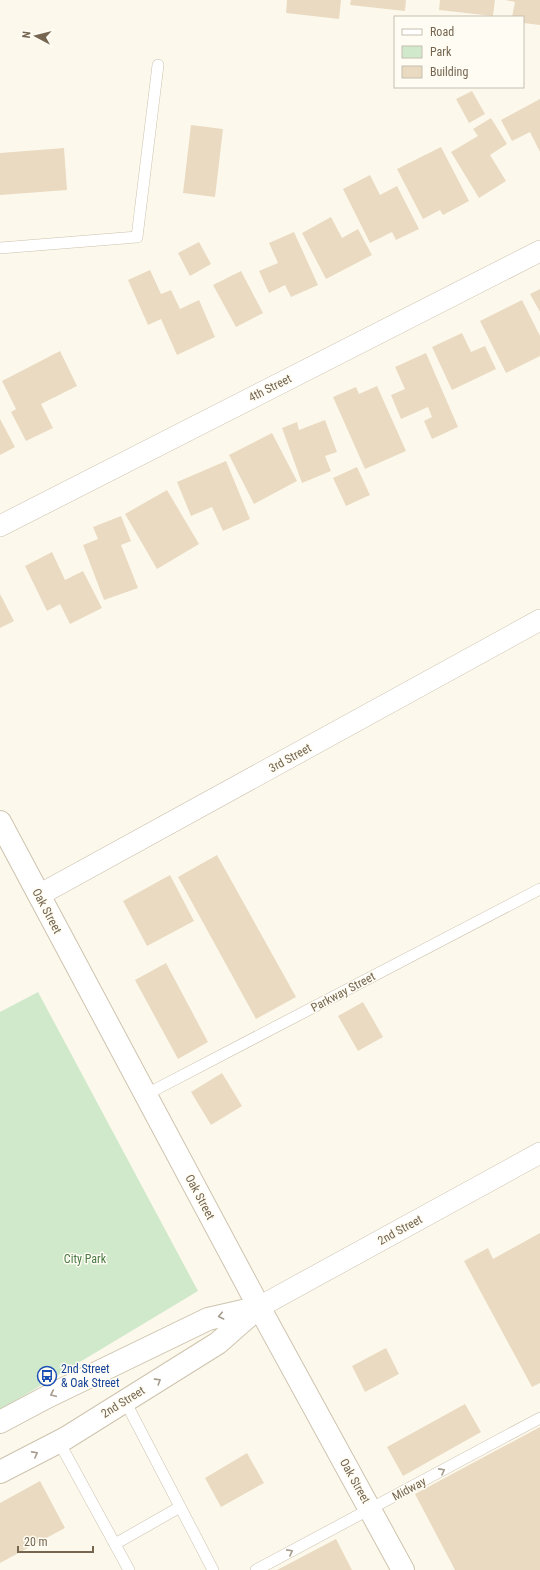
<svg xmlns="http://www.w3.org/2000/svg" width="540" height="1570" font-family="'Roboto Condensed',sans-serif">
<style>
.green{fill:#d1e9cb}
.building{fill:#eadac1}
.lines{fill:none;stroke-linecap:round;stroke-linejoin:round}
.lane-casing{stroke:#ccc1af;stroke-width:12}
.street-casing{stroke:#ccc1af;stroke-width:22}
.secondary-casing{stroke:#cec3ae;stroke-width:24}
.lane{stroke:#fff;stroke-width:11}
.street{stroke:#fff;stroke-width:21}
.secondary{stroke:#fff;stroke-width:22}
.oneway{stroke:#a69c8d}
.labels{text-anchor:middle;stroke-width:3;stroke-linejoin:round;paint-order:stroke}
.street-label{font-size:12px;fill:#766650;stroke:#fefcf3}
.park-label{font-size:12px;fill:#4c7b48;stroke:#fefcf3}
.transit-label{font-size:12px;fill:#164399;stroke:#fefcf3;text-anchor:start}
</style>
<rect width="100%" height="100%" fill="#fcf9ec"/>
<path class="green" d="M38,992L198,1291L0,1410V1012Z"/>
<path class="building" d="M287,0H341L339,19L286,13Z
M351,0H406L405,11L350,5Z
M440,0H495L493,16L439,10Z
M505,0H540V25L523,23V17H512L515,2Z
M472,91L485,114L469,123L456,99Z
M540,99V152L530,132L512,141L501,120Z
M491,118L507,144L490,155L506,181L479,198L451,152L478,136L473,129Z
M191,125L223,129L215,197L183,193Z
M441,147L469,201L443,215L440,210L423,219L397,169Z
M64,148L67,190L0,195V153Z
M370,175L380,195L397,186L419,229L396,240L392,232L370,243L343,189Z
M331,217L342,238L358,229L372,255L326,279L302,233Z
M294,232L318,285L291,297L285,285L269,293L259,271L278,263L269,243Z
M199,242L211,264L190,276L178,253Z
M150,270L161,294L171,290L180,309L199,300L215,337L177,355L161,319L148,325L128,280Z
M241,271L263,313L236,327L213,285Z
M540,289V312L530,294Z
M522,300L540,336V356L506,373L480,321Z
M462,333L471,352L485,346L496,369L452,390L432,347Z
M60,351L77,386L41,404L53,428L26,441L11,412L16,409L2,381Z
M426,353L458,427L432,439L424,421L432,417L428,407L401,419L391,395L405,389L395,367Z
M377,386L406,451L365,469L333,397L356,387L359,394Z
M0,419L15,447L0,455Z
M325,420L337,452L325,456L331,471L302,483L282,428L297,422L299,430Z
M272,433L297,481L254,504L229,455Z
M226,461L250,519L223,531L212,507L191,516L177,482Z
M357,467L370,495L346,506L333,478Z
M167,490L199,544L157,569L125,514Z
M121,516L131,541L121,545L138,588L104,600L83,545L98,539L93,527Z
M52,552L65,580L83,571L102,608L70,624L60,604L47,611L25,566Z
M0,594L14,621L0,628Z
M217,855L296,997L256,1019L178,877Z
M170,875L194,921L147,946L123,901Z
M166,963L208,1042L178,1059L135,980Z
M363,1002L383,1037L358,1051L338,1016Z
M222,1073L242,1106L211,1125L191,1092Z
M540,1233V1383L532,1387L464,1261L488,1248L493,1259Z
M386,1348L399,1374L365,1392L352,1366Z
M465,1404L481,1432L403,1476L387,1447Z
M540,1427V1570H455L415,1494Z
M247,1453L264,1483L221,1507L205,1478Z
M40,1481L65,1528L0,1563V1503Z
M336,1539L352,1570H277Z"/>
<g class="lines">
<defs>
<path id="lane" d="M0,248L137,237L158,65
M145,1095L540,889
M125,1401L213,1570
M59,1442L129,1570
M115,1544L180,1507
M256,1570L540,1418"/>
<path id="street" d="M0,526L540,251
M39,895L540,620
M259,1307L540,1153"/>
<path id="secondary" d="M0,822L259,1307L403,1570
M0,1422L47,1397L208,1319L256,1308
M0,1472L66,1438L218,1343L259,1307"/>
</defs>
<use href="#lane" class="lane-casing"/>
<use href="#street" class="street-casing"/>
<use href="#secondary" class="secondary-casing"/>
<use href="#lane" class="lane"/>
<use href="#street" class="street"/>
<use href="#secondary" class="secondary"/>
</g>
<defs><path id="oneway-chevron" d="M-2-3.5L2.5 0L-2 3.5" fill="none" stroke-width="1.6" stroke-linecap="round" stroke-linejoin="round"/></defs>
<g class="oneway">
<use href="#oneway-chevron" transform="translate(221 1316) rotate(167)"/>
<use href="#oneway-chevron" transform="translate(158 1381) rotate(-32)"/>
<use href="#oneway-chevron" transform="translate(53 1394) rotate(155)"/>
<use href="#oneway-chevron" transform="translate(35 1454) rotate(-28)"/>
<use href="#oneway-chevron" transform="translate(442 1471) rotate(-28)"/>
<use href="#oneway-chevron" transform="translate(290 1552) rotate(-28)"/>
</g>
<defs>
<symbol id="bus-ring" viewBox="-11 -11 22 22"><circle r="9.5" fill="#fefcf3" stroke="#1a4fb4" stroke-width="1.5"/><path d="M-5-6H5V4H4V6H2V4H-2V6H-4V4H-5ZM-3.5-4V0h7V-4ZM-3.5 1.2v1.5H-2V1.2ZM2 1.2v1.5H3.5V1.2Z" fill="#1a4fb4"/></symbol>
</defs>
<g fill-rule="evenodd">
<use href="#bus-ring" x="36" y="1365" width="22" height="22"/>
</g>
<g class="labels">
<g class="street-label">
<text transform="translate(270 388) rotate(-27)" y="4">4th Street</text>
<text transform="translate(290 758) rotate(-29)" y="4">3rd Street</text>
<text transform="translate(47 911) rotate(62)" y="4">Oak Street</text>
<text transform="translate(343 992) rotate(-28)" y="4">Parkway Street</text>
<text transform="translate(200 1197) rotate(62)" y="4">Oak Street</text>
<text transform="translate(400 1230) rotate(-29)" y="4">2nd Street</text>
<text transform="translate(123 1402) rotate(-32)" y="4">2nd Street</text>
<text transform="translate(355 1481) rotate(61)" y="4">Oak Street</text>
<text transform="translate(409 1489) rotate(-28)" y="4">Midway</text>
</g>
<g class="park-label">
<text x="85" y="1263">City Park</text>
</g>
<g class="transit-label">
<text x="61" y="1373">2nd Street<tspan x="61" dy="14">&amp; Oak Street</tspan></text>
</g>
</g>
<rect x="394" y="16" width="130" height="72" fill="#fefcf3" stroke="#c8c0b2"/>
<rect x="402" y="29" width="20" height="6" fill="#ffffff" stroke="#c8c0b2"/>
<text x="430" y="36" font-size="12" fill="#766650">Road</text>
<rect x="402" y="46" width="20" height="12" fill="#d1e9cb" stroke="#c8c0b2"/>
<text x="430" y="56" font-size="12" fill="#766650">Park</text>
<rect x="402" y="66" width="20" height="12" fill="#eadac1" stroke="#c8c0b2"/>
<text x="430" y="76" font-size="12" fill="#766650">Building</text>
<g transform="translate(36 36) rotate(277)" stroke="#fefcf3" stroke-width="3" paint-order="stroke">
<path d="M0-3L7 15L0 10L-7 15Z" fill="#766650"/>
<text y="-6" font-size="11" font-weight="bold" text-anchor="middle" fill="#766650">N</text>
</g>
<path d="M18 1546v6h75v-6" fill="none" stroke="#766650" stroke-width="2"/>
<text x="24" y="1546" font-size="12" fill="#766650" stroke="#fefcf3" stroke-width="3" paint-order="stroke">20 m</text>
</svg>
